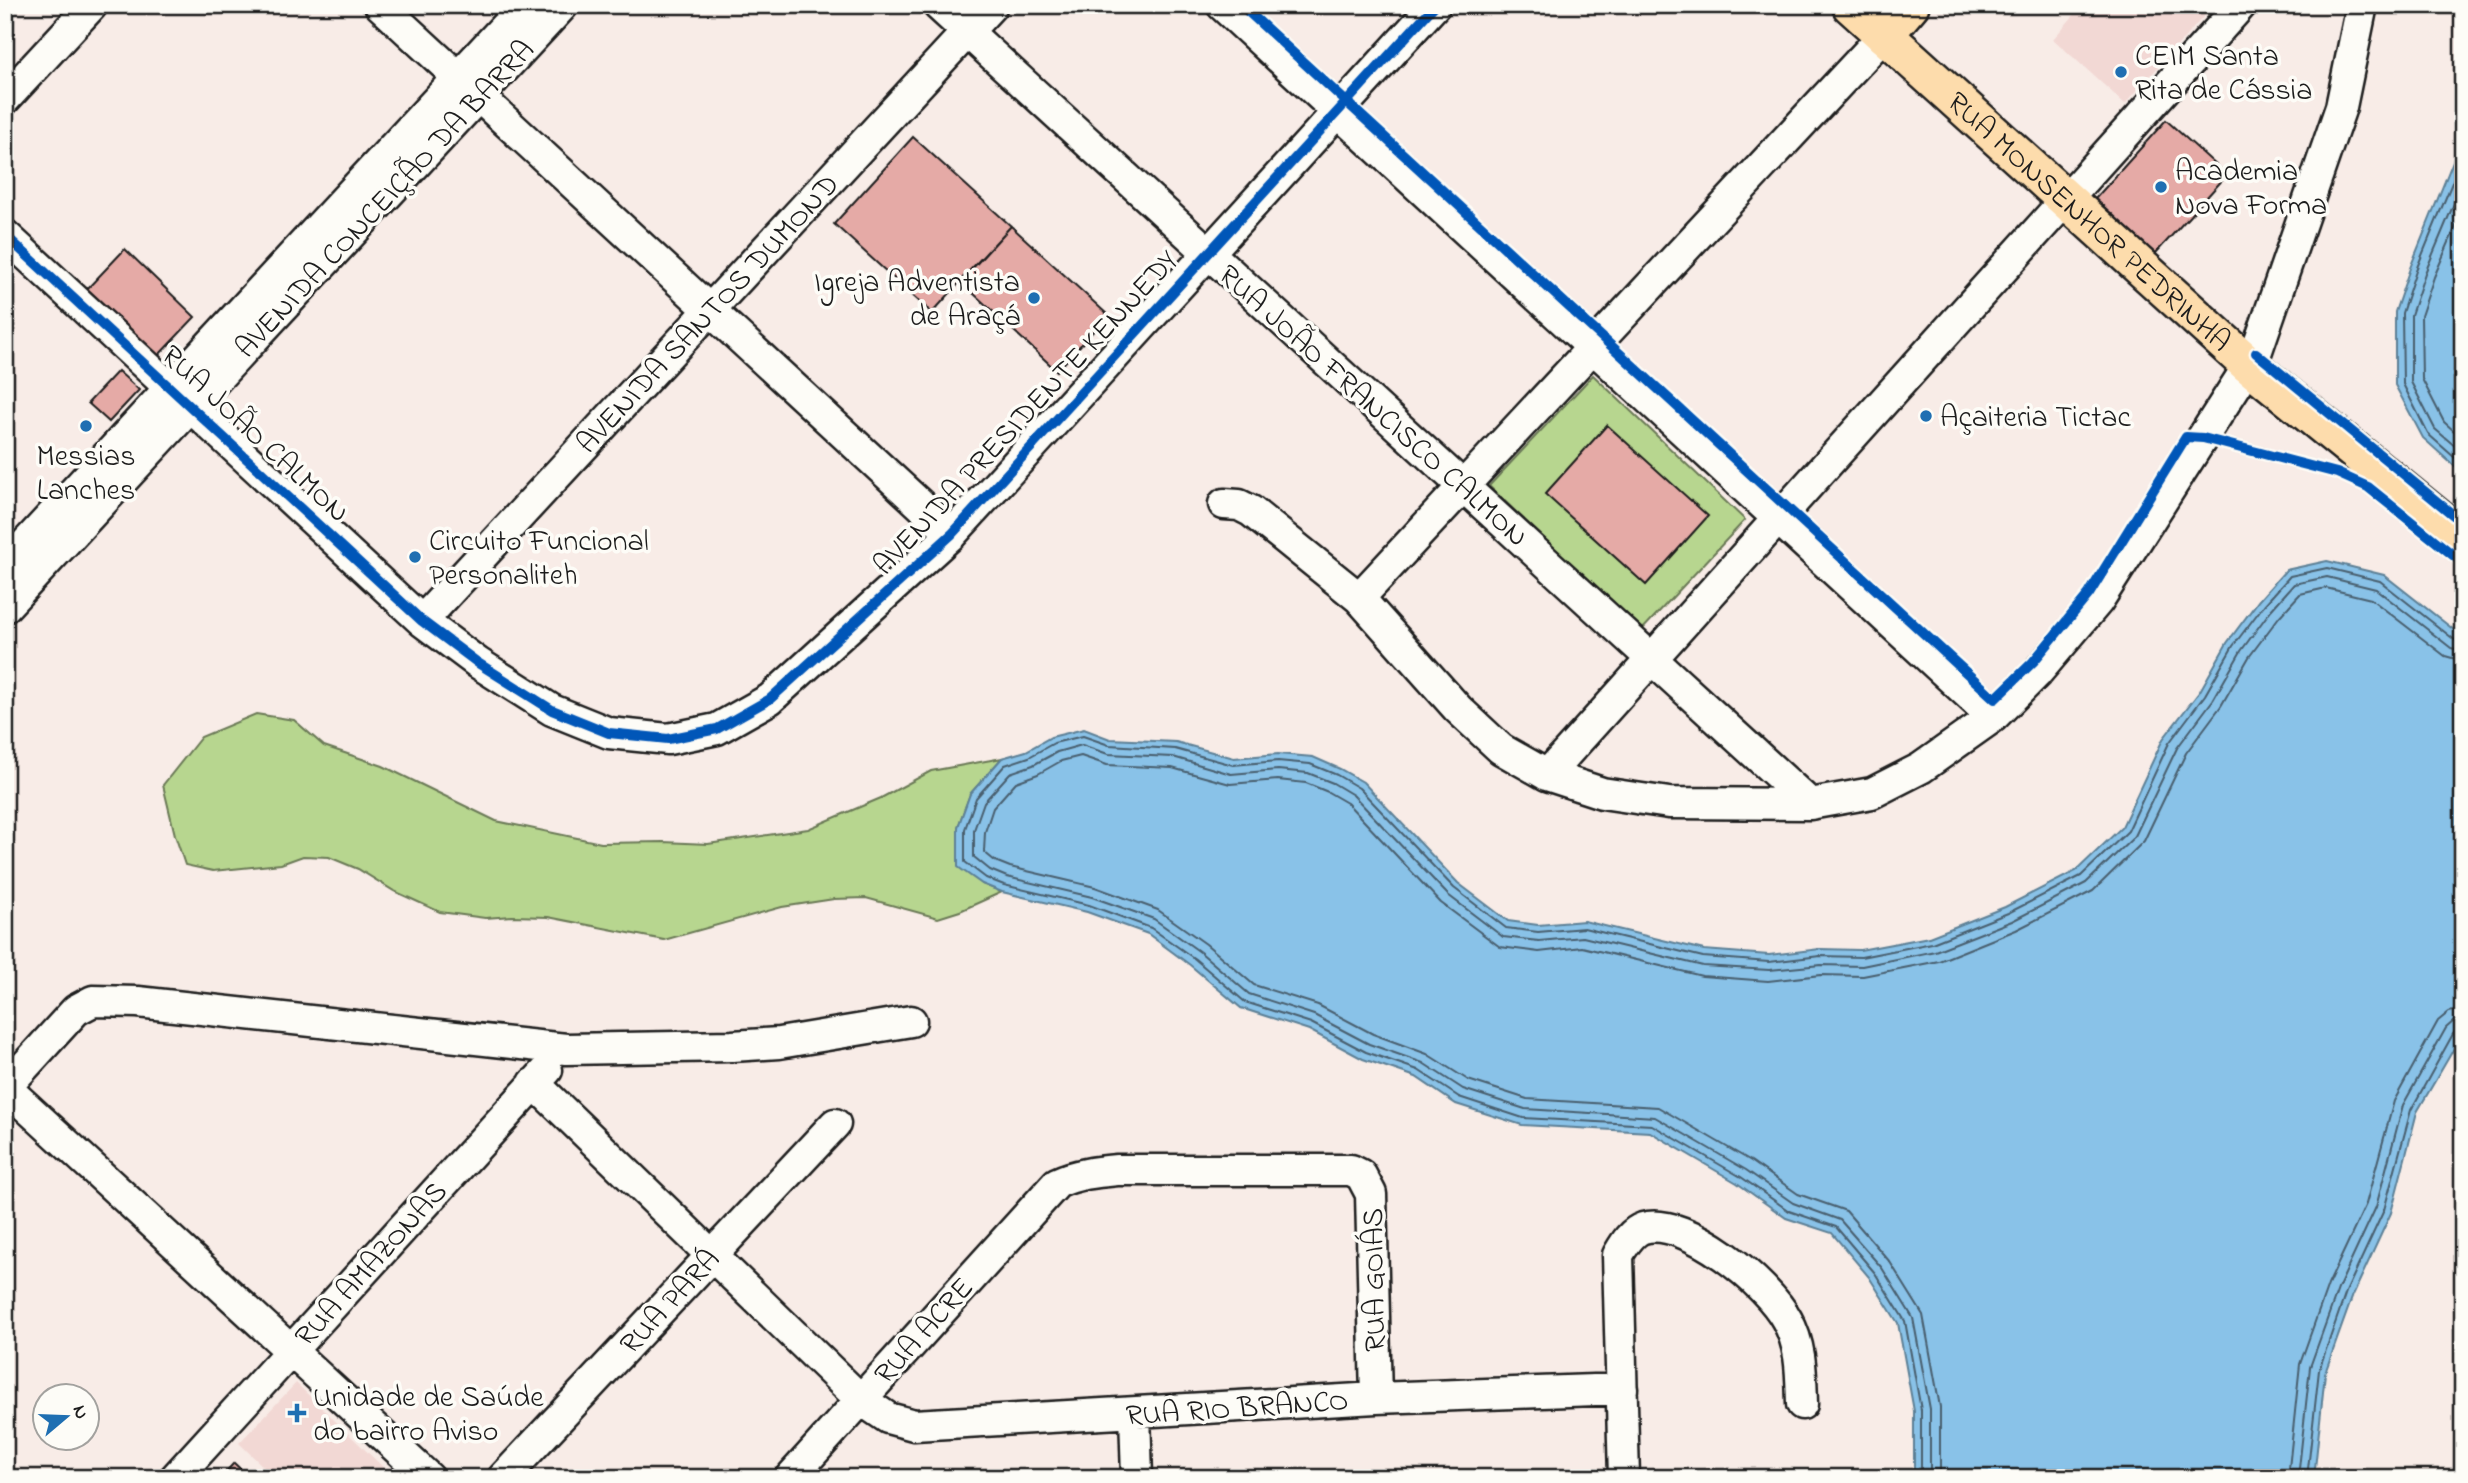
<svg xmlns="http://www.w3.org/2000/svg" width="2468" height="1483" font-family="'Indie Flower',sans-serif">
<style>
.built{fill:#f2d8d4}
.green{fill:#b7d68f;stroke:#6a7956;stroke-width:2}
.water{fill:#89c2e8;stroke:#5d8096;stroke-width:2}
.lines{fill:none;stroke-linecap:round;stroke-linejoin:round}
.shore{stroke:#485e6e;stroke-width:2}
.building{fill:#e5aaa6;stroke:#1c1c1c;stroke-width:2}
.minor-casing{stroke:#1c1c1c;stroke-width:35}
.major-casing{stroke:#1c1c1c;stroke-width:42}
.minor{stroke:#fdfcf7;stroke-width:30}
.major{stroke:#fddcac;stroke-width:37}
.cycleway-casing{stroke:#fdfcf7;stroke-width:15}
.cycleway{stroke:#0057b8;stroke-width:10}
.poi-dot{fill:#1f6fb2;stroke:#fdfcf7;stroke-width:2.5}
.labels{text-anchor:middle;stroke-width:7;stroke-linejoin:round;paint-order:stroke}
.poi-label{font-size:30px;fill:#1c1c1c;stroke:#fdfcf7;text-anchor:start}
.street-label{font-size:30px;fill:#1c1c1c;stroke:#fdfcf7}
</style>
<rect width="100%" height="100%" fill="#f8ece7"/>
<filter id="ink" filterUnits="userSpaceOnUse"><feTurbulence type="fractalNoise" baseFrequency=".0143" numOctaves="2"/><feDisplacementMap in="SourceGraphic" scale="14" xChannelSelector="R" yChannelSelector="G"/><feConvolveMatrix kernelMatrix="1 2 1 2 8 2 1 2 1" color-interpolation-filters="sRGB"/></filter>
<g filter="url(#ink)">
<path class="built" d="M2083,5H2214L2125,104L2053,39Z
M296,1383L385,1469L377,1478H275L239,1443Z"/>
<path class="green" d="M1593,375L1745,520L1641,631L1489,486Z
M256,714L294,720L324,746L383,766L496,821L601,843L663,842L708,844L808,829L881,798L931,771L1002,758L970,794L958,827L982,884L1002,892L960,911L938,918L866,898L834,899L782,907L664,940L548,917L512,916L485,918L440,912L394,891L358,869L329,857L303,856L281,864L213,871L185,865L175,835L163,785L201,737Z"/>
<path class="water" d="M2463,136V474L2423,438L2395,385V312L2410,268Z
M2327,561L2384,575L2463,637V1033L2417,1112L2391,1213L2353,1295L2325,1373L2314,1478H1914V1411L1898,1323L1869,1277L1832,1233L1786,1218L1737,1183L1650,1132L1522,1125L1456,1104L1416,1077L1363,1059L1309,1030L1241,1008L1190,965L1148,934L1087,912L1002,892L982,884L958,867V827L970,794L1002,758L1026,751L1051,737L1084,729L1110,739L1176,742L1234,758L1278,754L1313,757L1340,769L1363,782L1458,883L1508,921L1538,925L1584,921L1704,950L1769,955L1820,949L1860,950L1929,937L2005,907L2076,871L2122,827L2163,739L2200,691L2227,643L2259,600L2286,570Z"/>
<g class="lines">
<path class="shore" d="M2463,156L2416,270L2402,313L2403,384L2428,434L2463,465
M2463,182L2425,273L2411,315V382L2435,429L2463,453
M2463,210L2434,277L2421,316L2422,379L2444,422L2463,439
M1921,1478V1410L1905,1321L1875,1273L1836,1227L1789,1211L1741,1177L1652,1125L1523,1118L1459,1097L1418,1070L1366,1052L1311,1023L1245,1002L1195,959L1151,928L1089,905L1004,885L986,878L965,862V829L976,798L1005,765L1029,757L1054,743L1083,736L1109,745L1175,749L1233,765L1278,761L1310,764L1337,775L1359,788L1454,888L1506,928L1538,932L1584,928L1703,957L1769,962L1820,956L1861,957L1932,943L2008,913L2081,876L2128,831L2169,743L2205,695L2233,646L2264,605L2290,576L2327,568L2380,581L2456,641L2463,642
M1930,1478V1409L1913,1318L1882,1268L1840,1220L1793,1203L1746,1170L1655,1117L1525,1109L1463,1089L1423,1063L1369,1044L1314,1015L1249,994L1200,952L1154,919L1092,897L1007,877L990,870L974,857V830L984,802L1010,773L1033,765L1057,752L1082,745L1108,754L1173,757L1231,774L1278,770L1308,773L1333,783L1353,795L1448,895L1503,937L1539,941L1583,937L1703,966L1769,970L1821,965L1862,966L1935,951L2012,921L2086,883L2135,836L2177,748L2213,700L2241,651L2271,610L2294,584L2327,577L2376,589L2451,648L2463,651
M1940,1478V1407L1923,1315L1890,1262L1846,1211L1798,1194L1751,1161L1658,1107L1527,1099L1468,1080L1427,1054L1373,1034L1318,1005L1254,985L1206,944L1158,910L1095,887L1010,867L995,861L984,852L985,832L993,808L1016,782L1038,774L1061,761L1081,756L1107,765L1172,768L1230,784L1278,780L1306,783L1328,792L1347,803L1441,903L1500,947L1539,952L1582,947L1702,976L1768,981L1821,975L1863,976L1939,961L2016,930L2093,891L2144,841L2186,753L2221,706L2249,657L2279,617L2300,594L2326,588L2371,599L2445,656L2463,661
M2288,1478L2300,1364L2328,1285L2366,1204L2394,1101L2438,1021L2449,1012L2463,1009
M2298,1478L2310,1367L2338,1289L2376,1207L2403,1105L2446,1028L2454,1021L2463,1020
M2307,1478L2319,1370L2346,1292L2384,1210L2411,1110L2453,1034L2457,1029H2463"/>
</g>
<path class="building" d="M2166,120L2227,175L2155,254L2095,199Z
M913,137L1011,226L932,313L834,224Z
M1011,226L1108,315L1057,371L960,281Z
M125,249L195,317L156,358L86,290Z
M118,371L139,390L109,422L88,403Z
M1607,425L1708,516L1646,585L1545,494Z
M234,1463L250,1478H220Z"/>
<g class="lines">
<defs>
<path id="minor" d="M380,5L952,534
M938,5L1810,804
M1222,5L1993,717
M5,99L92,5
M5,235L422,621L478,663L552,710L609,733L668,739L717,729L770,699L952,534L1435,5
M1224,504L1239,505L1251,511L1359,598L1458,709L1501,749L1547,775L1602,793L1669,803L1810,804L1872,793L1921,768L1993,717L2036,674L2098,601L2249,365L2256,353L2341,107L2362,5
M5,566L525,5
M1359,598L1884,35
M5,607L563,5
M422,621L992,5
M1547,775L2241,5
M534,1083L860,1399L888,1418L914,1425L1376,1398L1622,1389
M5,1087L429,1478
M5,1088L76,1010L93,1001L138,1002L566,1049L732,1046L779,1043L911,1021
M1135,1413L1137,1478
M175,1478L547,1070
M503,1478L835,1124
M790,1478L1057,1183C1076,1174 1096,1172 1117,1170H1351L1361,1175L1371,1194L1376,1398
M1624,1478L1618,1255C1624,1245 1631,1232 1643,1228C1687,1216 1768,1284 1787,1320C1802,1347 1801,1375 1802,1404"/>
<g id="major">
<path id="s1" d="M1851,5L2249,365L2463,539"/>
<path d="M1884,35L1910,5"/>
</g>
</defs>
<use href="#minor" class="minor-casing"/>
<use href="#major" class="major-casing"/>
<use href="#minor" class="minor"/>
<use href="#major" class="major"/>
<defs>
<path id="cycleway" d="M1241,5L1995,699L2033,662L2089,594L2186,437L2203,438L2337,473L2368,487L2463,563
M5,235L422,621L478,663L552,710L609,733L668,739L717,729L770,699L952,534L1435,5
M2256,353L2463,523"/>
</defs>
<use href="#cycleway" class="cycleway-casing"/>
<use href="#cycleway" class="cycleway"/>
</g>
</g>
<g class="poi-dot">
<circle cx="2121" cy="72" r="7"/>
<circle cx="2161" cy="187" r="7"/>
<circle cx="1034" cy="298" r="7"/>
<circle cx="1926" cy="416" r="7"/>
<circle cx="86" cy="426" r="7"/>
<circle cx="415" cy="557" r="7"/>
<path d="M293.5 1402.5h7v7h7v7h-7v7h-7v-7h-7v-7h7z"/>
</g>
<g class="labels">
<g class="poi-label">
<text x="2135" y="65">CEIM Santa<tspan x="2135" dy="34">Rita de Cássia</tspan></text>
<text x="2175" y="180">Academia<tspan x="2175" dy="34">Nova Forma</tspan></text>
<text x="1020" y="291" text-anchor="end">Igreja Adventista<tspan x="1020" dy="34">de Araçá</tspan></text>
<text x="1940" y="426">Açaiteria Tictac</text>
<text x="86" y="465" text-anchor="middle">Messias<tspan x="86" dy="34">Lanches</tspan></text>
<text x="429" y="550">Circuito Funcional<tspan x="429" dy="34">Personaliteh</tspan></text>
<text x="313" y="1406">Unidade de Saúde<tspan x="313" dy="34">do bairro Aviso</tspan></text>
</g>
<g class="street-label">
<text transform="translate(384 198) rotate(-47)" y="10">AVENIDA CONCEIÇÃO DA BARRA</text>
<text dy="10" stroke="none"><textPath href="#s1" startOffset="322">RUA MONSENHOR PEDRINHA</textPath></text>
<text transform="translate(707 313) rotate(-47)" y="10">AVENIDA SANTOS DUMOND</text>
<text transform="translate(1374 405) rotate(42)" y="10">RUA JOÃO FRANCISCO CALMON</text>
<text transform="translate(1025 412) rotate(-47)" y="10">AVENIDA PRESIDENTE KENNEDY</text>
<text transform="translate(256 433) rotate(43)" y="10">RUA JOÃO CALMON</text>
<text transform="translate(370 1263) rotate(-48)" y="10">RUA AMAZONAS</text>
<text transform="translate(1373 1280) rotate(-91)" y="10">RUA GOIÁS</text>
<text transform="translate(669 1301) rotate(-47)" y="10">RUA PARÁ</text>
<text transform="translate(923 1330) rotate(-48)" y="10">RUA ACRE</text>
<text transform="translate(1237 1407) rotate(-4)" y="10">RUA RIO BRANCO</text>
</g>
</g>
<rect width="2468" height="1483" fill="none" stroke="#fdfcf7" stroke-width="28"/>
<rect x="14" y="14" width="2440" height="1455" fill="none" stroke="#1c1c1c" stroke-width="2.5" filter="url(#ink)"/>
<g transform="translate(66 1417) rotate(71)"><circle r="33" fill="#fdfcf7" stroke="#a3a29f" stroke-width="2"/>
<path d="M0-5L12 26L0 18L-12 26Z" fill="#1f6fb2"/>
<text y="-10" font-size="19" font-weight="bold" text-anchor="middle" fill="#1c1c1c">N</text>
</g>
</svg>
